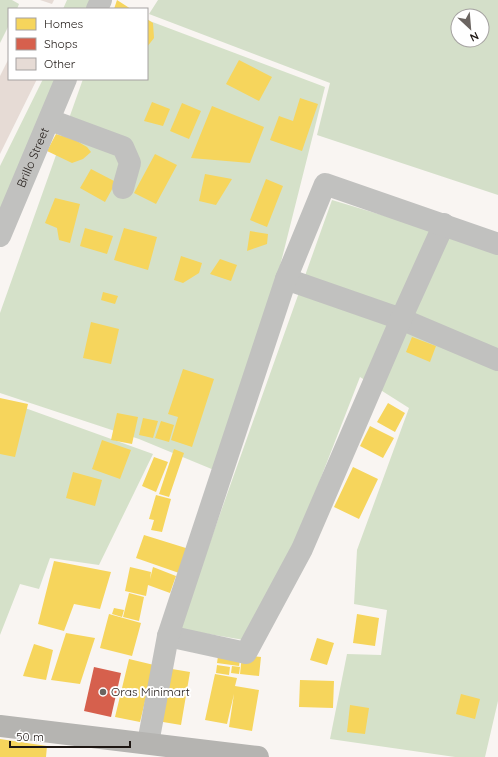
<svg xmlns="http://www.w3.org/2000/svg" width="498" height="757" font-family="Quicksand,sans-serif">
<style>
.green{fill:#d4dfc9;fill-rule:evenodd}
.forest{fill:#d5e1c9}
.homes{fill:#f6d55c}
.shops{fill:#d6604d}
.building{fill:#e6dbd5}
.lines{fill:none;stroke-linecap:round;stroke-linejoin:round}
.minor{stroke:#c1c1bf;stroke-width:22}
.highway{stroke:#b5b4b1;stroke-width:22}
.poi-dot{fill:#6b6561;stroke:#fff;stroke-width:1.5}
.labels{text-anchor:middle;stroke-width:4;stroke-linejoin:round;paint-order:stroke}
.street-label{font-size:12px;fill:#1e1713;stroke:#fff}
.poi-label{font-size:12px;fill:#1e1713;stroke:#fff;text-anchor:start}
</style>
<rect width="100%" height="100%" fill="#f9f5f2"/>
<path class="green" d="M0,0H12L19,4L17,9H9V25L0,43Z
M158,0H498V195L317,135L330,83L149,14ZM458,16H482V40H458Z"/>
<path class="forest" d="M67,0H97L93,9H63Z
M147,20L325,87L275,286L214,470L139,439L0,393V313L83,79H147Z
M43,79H63L0,224V166Z
M332,200L498,250V701L485,757H455L330,739L347,654L381,655L387,610L354,604L357,550L409,408L360,377L296,542L244,640L179,629Z
M0,399L153,454L99,565L50,558L39,589L20,584L0,635Z"/>
<path class="homes" d="M117,0L131,9H114Z
M147,19L153,23L154,38L147,47Z
M239,60L272,77L259,101L226,84Z
M300,98L318,104L302,151L270,140L279,116L293,121Z
M152,102L170,109L163,126L144,121Z
M182,103L201,111L189,139L170,131Z
M212,106L264,127L250,163L191,158Z
M56,134L75,140L87,147L91,152L83,159L72,163L47,151Z
M155,154L177,165L156,204L134,193Z
M91,169L116,182L105,202L80,188Z
M205,174L232,179L216,205L199,201Z
M266,179L283,186L267,227L250,220Z
M55,198L80,204L70,243L59,240L57,228L45,223Z
M85,228L113,236L107,254L80,246Z
M124,228L157,237L148,270L114,260Z
M250,231L268,234L267,244L247,251Z
M181,256L202,263L199,273L183,283L174,280Z
M220,259L237,265L231,281L210,274Z
M103,292L118,296L115,304L101,300Z
M91,322L119,329L111,364L83,358Z
M412,337L436,346L430,362L406,352Z
M183,369L214,379L192,447L171,440L178,417L168,414Z
M0,398L28,404L15,457L0,454Z
M388,403L405,413L395,432L377,422Z
M117,413L138,417L132,444L111,440Z
M143,418L158,421L153,438L139,435Z
M161,421L174,425L169,442L155,438Z
M370,426L394,438L383,458L360,446Z
M102,440L131,450L120,479L92,469Z
M174,449L184,453L169,497L159,494Z
M154,457L168,462L156,492L142,486Z
M353,467L378,479L359,519L334,507Z
M73,472L102,480L95,506L66,498Z
M156,495L171,499L162,532L151,530L154,520L149,519Z
M144,535L189,549L179,573L136,558Z
M54,561L111,572L100,609L74,604L64,631L38,624Z
M130,567L151,572L150,579L153,567L176,576L170,593L148,585L146,596L125,591Z
M129,593L144,597L139,621L123,617Z
M114,608L124,610L122,617L112,614Z
M109,614L141,623L132,656L100,648Z
M357,614L379,618L375,646L353,643Z
M66,633L95,638L80,684L51,680Z
M317,638L334,643L327,665L310,660Z
M34,644L53,650L46,680L23,676Z
M219,649L241,652L239,666L217,663Z
M242,655L261,657L259,676L240,674Z
M129,659L154,665L140,722L115,717Z
M217,665L230,667L229,675L216,673Z
M232,666L240,667L239,674L231,673Z
M166,668L190,672L181,725L157,721Z
M215,674L237,678L235,686L259,690L252,731L229,727L234,694L227,724L205,720Z
M300,680L334,681L333,708L299,707Z
M461,694L480,699L475,719L456,714Z
M350,705L369,708L365,734L347,732Z
M0,739L47,746L46,757H0Z"/>
<path class="shops" d="M94,667L121,673L111,717L84,711Z"/>
<path class="building" d="M40,0H54L52,4Z
M9,58V79H37L0,154V76Z"/>
<g class="lines">
<g class="minor">
<path d="M97,9L101,0"/>
<path d="M50,120L123,147L130,163L123,188"/>
<path id="s1" d="M0,236L66,79"/>
<path d="M286,279L401,319L498,360"/>
<path d="M168,636L246,653L302,549L401,319L444,224"/>
<path d="M148,743L168,636L286,279L325,184L498,244"/>
</g>
<path class="highway" d="M0,726L258,757"/>
</g>
<circle class="poi-dot" cx="103" cy="692" r="4"/>
<g class="labels">
<g class="street-label">
<text dy="4" stroke="none"><textPath href="#s1" startOffset="85">Brillo Street</textPath></text>
</g>
<g class="poi-label">
<text x="111" y="696">Oras Minimart</text>
</g>
</g>
<rect x="8" y="8" width="140" height="72" fill="#ffffff" stroke="#a5a2a1"/>
<rect x="16" y="18" width="20" height="12" fill="#f6d55c" stroke="#a5a2a1"/>
<text x="44" y="28" font-size="12" fill="#1e1713">Homes</text>
<rect x="16" y="38" width="20" height="12" fill="#d6604d" stroke="#a5a2a1"/>
<text x="44" y="48" font-size="12" fill="#1e1713">Shops</text>
<rect x="16" y="58" width="20" height="12" fill="#e6dbd5" stroke="#a5a2a1"/>
<text x="44" y="68" font-size="12" fill="#1e1713">Other</text>
<g transform="translate(470 28) rotate(154)"><circle r="19" fill="#ffffff" stroke="#a5a2a1"/>
<path d="M0-3L7 15L0 10L-7 15Z" fill="#6b6561"/>
<text y="-6" font-size="11" font-weight="bold" text-anchor="middle" fill="#1e1713">N</text>
</g>
<path d="M10 741v6h120v-6" fill="none" stroke="#1e1713" stroke-width="2"/>
<text x="16" y="741" font-size="12" fill="#1e1713" stroke="#ffffff" stroke-width="3" paint-order="stroke">50 m</text>
</svg>
